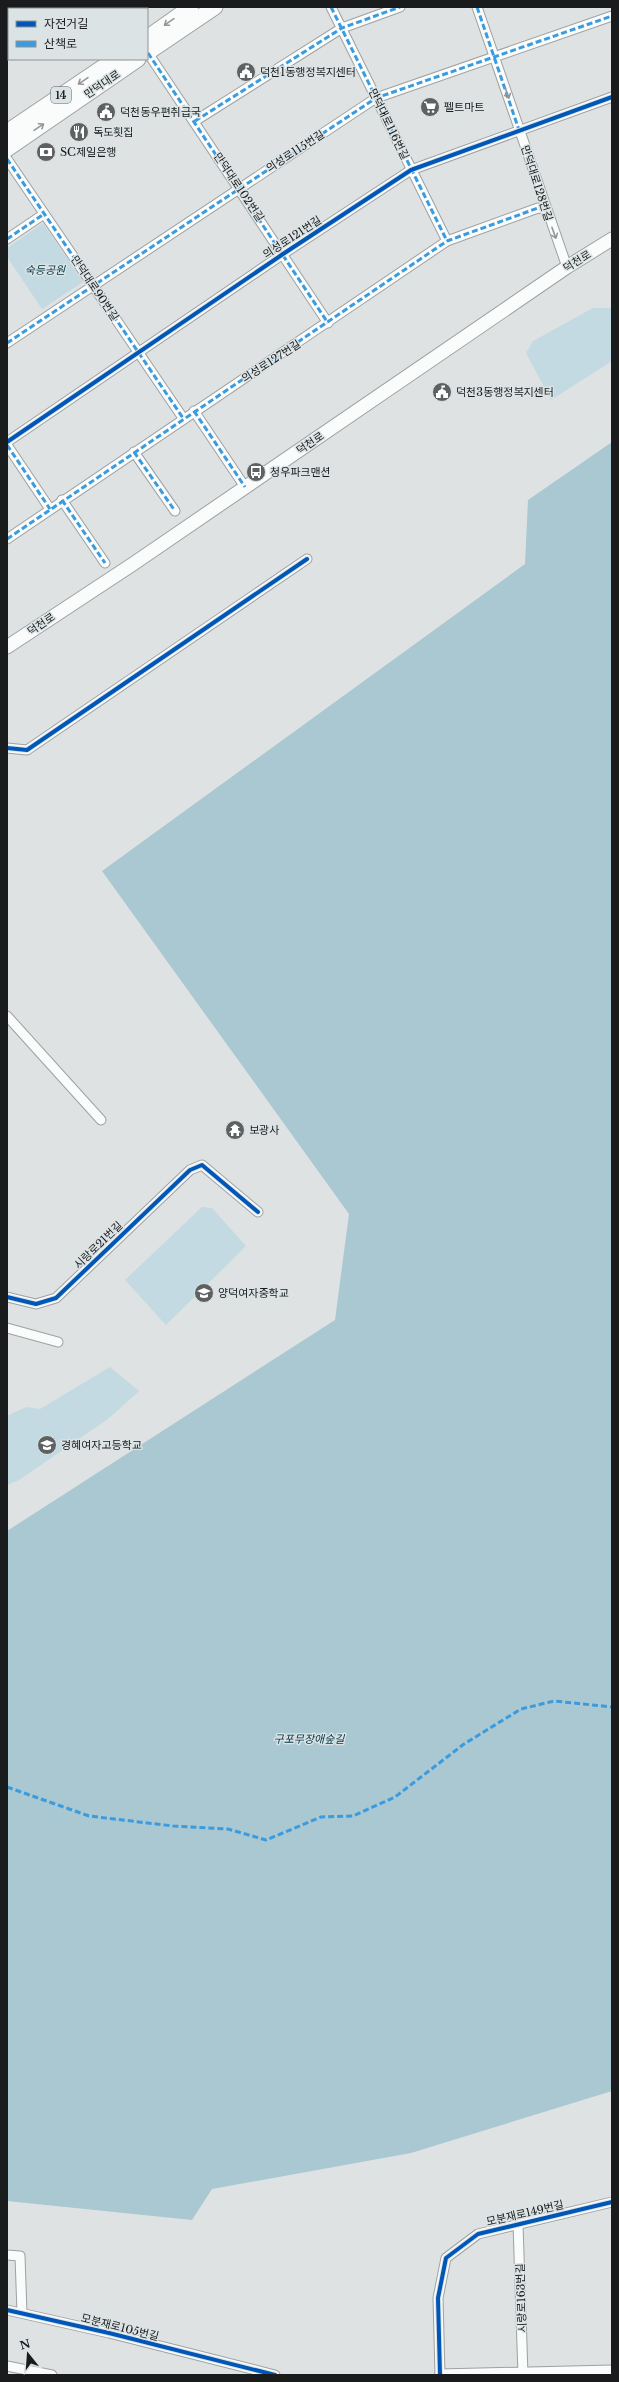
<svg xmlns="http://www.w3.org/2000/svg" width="619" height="2382" viewBox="0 0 619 2382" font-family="'Libre Baskerville','Noto Sans KR',serif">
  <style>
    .green { fill: #c3dae2 }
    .forest { fill: #a9c8d2 }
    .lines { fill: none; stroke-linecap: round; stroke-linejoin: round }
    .street-casing { stroke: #9ea1a1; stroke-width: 11 }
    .secondary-casing { stroke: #9ea1a1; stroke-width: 15 }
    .primary-casing { stroke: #9ea1a1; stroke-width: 17 }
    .street { stroke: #fafbfb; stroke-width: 9 }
    .secondary { stroke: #fafbfb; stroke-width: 13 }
    .primary { stroke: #fafbfb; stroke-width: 15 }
    .quiet { stroke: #3b9bdf; stroke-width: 3; stroke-dasharray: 6 3; stroke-linecap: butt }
    .cycleway-casing { stroke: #dce3e5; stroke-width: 6 }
    .cycleway { stroke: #0057b8; stroke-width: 4 }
    .oneway { stroke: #959697 }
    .labels { text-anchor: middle; stroke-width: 3; stroke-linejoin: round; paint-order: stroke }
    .shield { fill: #dce3e5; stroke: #545758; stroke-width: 1 }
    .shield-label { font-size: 10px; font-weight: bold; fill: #191b1c }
    .poi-label { font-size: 11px; fill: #191b1c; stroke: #dce3e5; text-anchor: start }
    .street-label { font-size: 11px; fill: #191b1c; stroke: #dce3e5 }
    .park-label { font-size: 11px; font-style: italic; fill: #013543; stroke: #dce3e5 }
  </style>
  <rect width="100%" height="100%" fill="#dee2e3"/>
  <g class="green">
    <path d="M43 223 83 282 42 309 7 257V248Z"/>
    <path d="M593 308H612V361L551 400 526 353 533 341Z"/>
    <path d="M202 1207 212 1208 246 1246 166 1325 125 1280Z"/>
    <path d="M110 1367 139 1391 108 1419 19 1480 7 1485V1416L26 1407 40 1409Z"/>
  </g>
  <path class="forest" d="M612 442V2091L411 2153 212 2189 192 2220 7 2201V1531L335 1320 349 1214 102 871 525 564 528 500Z"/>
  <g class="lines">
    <defs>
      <g id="street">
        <path d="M331 7 447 241"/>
        <path d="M477 7 567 267"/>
        <path d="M148 53 328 323"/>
        <path d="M195 121 342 28 400 7"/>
        <path d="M7 159 183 418"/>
        <path d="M7 239 44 214"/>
        <path d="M7 343 376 98 612 16"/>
        <path d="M194 411 245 487"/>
        <path d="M7 442 283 254 411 170 612 97"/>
        <path d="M7 445 50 509"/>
        <path d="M134 452 175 511"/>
        <path d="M62 500 105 563"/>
        <path d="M7 539 447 241 538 208 546 210"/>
        <path d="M7 748 27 750 307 559"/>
        <path d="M7 1016 101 1120"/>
        <path d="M7 1297 36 1304 56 1298 190 1170 202 1165 258 1212"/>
        <path d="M7 1328 58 1342"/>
        <path d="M518 2224 523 2375"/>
        <path d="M7 2255 20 2256 22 2313"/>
        <path d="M7 2310 109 2333 275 2375"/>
        <path d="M7 2366 52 2375"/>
        <path d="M440 2374 612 2370"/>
        <path d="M440 2375 438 2298 446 2258 478 2234 612 2202"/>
      </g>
      <path id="secondary" d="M7 647 133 564 567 267 612 239"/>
      <g id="primary">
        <path d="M147 38 191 7"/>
        <path d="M147 53 215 7"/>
        <path d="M7 132 115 59"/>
        <path d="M7 149 138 59"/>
      </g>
    </defs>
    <use href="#street" class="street-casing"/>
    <use href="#secondary" class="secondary-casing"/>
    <use href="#primary" class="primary-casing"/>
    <use href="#street" class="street"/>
    <use href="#secondary" class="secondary"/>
    <use href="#primary" class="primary"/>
    <g class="quiet">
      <path d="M331 7 447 241"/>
      <path d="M477 7 519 130"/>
      <path d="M148 53 328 323"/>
      <path d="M195 121 342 28 400 7"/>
      <path d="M7 159 183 418"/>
      <path d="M7 239 44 214"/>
      <path d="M7 343 376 98 612 16"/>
      <path d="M194 411 245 487"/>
      <path d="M7 445 50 509"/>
      <path d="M134 452 175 511"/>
      <path d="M62 500 105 563"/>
      <path d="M7 539 447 241 538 208 546 210"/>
      <path d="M7 1787 89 1816 173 1826 228 1829 266 1840 321 1817 353 1816 395 1797 464 1744 521 1709 554 1701 612 1707"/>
    </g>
    <defs>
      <g id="cycleway">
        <path d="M7 442 283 254 411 170 612 97"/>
        <path d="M7 748 27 750 307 559"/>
        <path d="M7 1297 36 1304 56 1298 190 1170 202 1165 258 1212"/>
        <path d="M7 2310 109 2333 275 2375"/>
        <path d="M440 2375 438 2298 446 2258 478 2234 612 2202"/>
      </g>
    </defs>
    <use href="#cycleway" class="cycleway-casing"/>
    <use href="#cycleway" class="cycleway"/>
  </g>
  <defs><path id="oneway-shaft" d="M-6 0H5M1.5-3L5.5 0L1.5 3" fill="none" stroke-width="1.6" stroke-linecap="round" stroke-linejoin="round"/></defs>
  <g class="oneway">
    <use href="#oneway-shaft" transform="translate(169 22) rotate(145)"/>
    <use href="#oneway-shaft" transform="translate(83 81) rotate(146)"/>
    <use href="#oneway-shaft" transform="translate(507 93) rotate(71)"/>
    <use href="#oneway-shaft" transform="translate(39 127) rotate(-34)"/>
    <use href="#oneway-shaft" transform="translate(554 233) rotate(70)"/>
  </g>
  <defs>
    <symbol id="civic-disc" viewBox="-11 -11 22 22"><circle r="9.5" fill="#5e6162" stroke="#dce3e5"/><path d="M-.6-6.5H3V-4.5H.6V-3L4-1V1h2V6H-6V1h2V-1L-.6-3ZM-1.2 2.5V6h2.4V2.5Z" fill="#fff"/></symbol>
    <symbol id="supermarket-disc" viewBox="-11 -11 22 22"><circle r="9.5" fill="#5e6162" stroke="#dce3e5"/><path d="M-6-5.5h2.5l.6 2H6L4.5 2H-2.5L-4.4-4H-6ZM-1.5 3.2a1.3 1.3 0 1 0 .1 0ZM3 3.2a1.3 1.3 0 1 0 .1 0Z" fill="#fff"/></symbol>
    <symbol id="restaurant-disc" viewBox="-11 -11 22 22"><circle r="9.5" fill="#5e6162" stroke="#dce3e5"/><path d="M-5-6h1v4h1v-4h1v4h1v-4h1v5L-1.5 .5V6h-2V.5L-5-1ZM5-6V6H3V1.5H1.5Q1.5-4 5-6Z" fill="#fff"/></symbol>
    <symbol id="bank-disc" viewBox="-11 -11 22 22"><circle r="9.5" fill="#5e6162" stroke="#dce3e5"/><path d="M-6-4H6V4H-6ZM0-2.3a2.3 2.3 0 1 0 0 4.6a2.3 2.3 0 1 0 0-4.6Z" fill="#fff"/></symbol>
    <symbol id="bus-disc" viewBox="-11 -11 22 22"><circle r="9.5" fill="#5e6162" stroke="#dce3e5"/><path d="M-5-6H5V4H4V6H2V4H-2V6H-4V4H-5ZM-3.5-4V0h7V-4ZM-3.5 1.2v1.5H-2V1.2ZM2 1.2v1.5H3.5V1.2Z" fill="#fff"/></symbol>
    <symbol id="temple-disc" viewBox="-11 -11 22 22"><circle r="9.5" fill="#5e6162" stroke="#dce3e5"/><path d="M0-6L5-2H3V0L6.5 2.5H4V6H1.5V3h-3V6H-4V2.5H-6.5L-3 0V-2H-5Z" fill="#fff"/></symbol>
    <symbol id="school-disc" viewBox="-11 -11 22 22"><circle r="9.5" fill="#5e6162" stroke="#dce3e5"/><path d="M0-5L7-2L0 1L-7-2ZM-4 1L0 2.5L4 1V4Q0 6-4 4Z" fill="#fff"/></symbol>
  </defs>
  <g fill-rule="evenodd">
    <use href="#civic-disc" x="235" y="61" width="22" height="22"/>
    <use href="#supermarket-disc" x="419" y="96" width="22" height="22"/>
    <use href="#civic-disc" x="95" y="101" width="22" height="22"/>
    <use href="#restaurant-disc" x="68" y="121" width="22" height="22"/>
    <use href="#bank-disc" x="35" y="141" width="22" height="22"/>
    <use href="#civic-disc" x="431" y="381" width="22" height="22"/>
    <use href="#bus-disc" x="245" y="461" width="22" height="22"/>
    <use href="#temple-disc" x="224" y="1119" width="22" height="22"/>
    <use href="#school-disc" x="193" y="1282" width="22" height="22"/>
    <use href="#school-disc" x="36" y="1434" width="22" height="22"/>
  </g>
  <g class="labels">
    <rect class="shield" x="51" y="87" width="20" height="16" rx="3"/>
    <g class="shield-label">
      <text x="61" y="99">14</text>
    </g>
    <g class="poi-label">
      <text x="260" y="76">덕천1동행정복지센터</text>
      <text x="444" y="111">펠트마트</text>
      <text x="120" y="116">덕천동우편취급국</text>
      <text x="93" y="136">독도횟집</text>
      <text x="60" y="156">SC제일은행</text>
      <text x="456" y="396">덕천3동행정복지센터</text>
      <text x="270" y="476">청우파크맨션</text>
      <text x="249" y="1134">보광사</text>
      <text x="218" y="1297">양덕여자중학교</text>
      <text x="61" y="1449">경혜여자고등학교</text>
    </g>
    <g class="street-label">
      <text transform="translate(102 84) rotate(-34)" y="4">만덕대로</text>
      <text transform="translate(389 124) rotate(64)" y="4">만덕대로116번길</text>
      <text transform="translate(295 151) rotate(-33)" y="4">의성로115번길</text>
      <text transform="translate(537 183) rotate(72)" y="4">만덕대로128번길</text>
      <text transform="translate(239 187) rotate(56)" y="4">만덕대로102번길</text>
      <text transform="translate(292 237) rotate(-33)" y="4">의성로121번길</text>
      <text transform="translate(577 261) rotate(-32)" y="4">덕천로</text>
      <text transform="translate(95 288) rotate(56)" y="4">만덕대로90번길</text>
      <text transform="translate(271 361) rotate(-33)" y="4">의성로127번길</text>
      <text transform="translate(310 443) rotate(-34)" y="4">덕천로</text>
      <text transform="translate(41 624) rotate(-34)" y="4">덕천로</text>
      <text transform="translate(98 1245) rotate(-44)" y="4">시랑로21번길</text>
      <text transform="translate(525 2213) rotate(-13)" y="4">모분재로149번길</text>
      <text transform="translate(521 2298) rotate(-92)" y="4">시랑로163번길</text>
      <text transform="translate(120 2327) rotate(14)" y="4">모분재로105번길</text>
    </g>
    <g class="park-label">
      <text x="45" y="274">숙등공원</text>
      <text x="309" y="1743">구포무장애숲길</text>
    </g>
  </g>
  <rect width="619" height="2382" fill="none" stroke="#191b1c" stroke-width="16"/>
  <rect x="8" y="8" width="140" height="52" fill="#dce3e5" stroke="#8e9395"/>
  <rect x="16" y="21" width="20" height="6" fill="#0057b8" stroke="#8e9395"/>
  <text x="44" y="28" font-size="12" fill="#191b1c">자전거길</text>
  <rect x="16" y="41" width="20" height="6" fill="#3b9bdf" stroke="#8e9395"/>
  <text x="44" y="48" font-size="12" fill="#191b1c">산책로</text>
  <g transform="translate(28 2354) rotate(343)" stroke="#dce3e5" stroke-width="3" paint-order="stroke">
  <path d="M0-3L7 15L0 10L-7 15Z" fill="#191b1c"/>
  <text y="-6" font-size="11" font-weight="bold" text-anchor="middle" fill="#191b1c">N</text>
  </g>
</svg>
